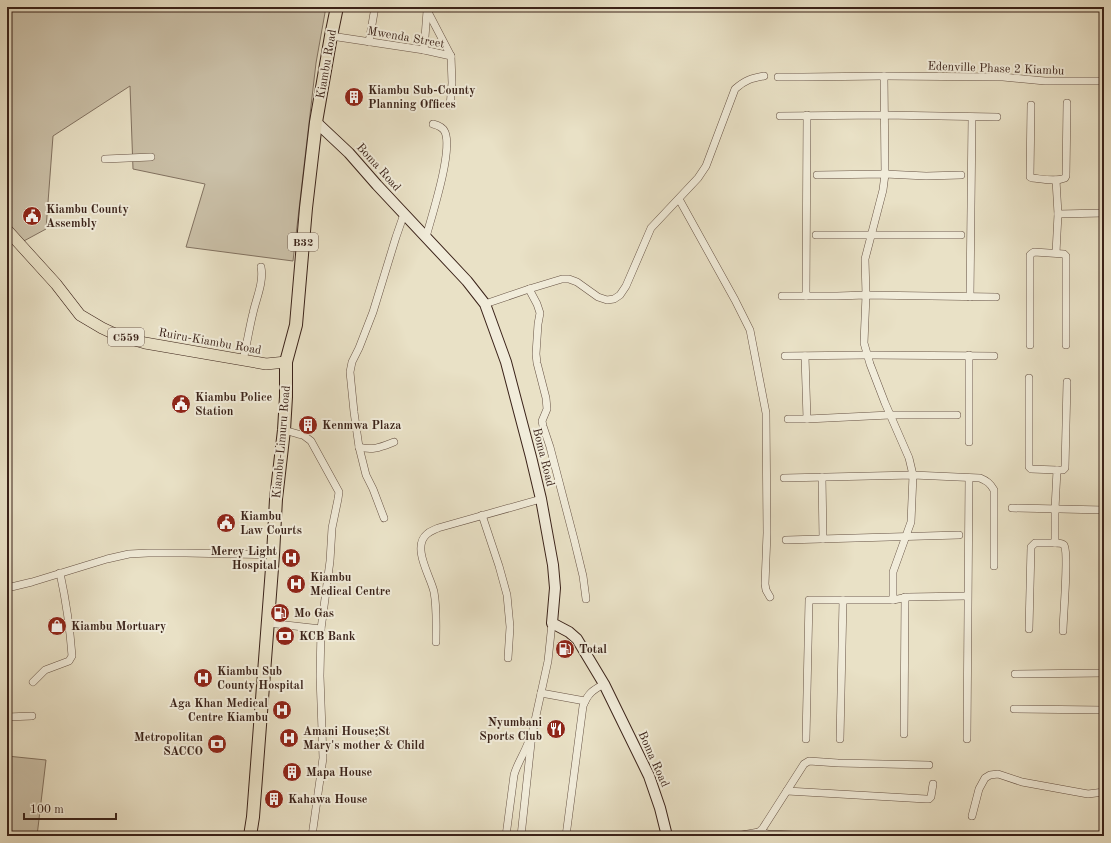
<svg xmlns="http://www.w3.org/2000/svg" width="1111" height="843" viewBox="0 0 1111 843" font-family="'Old Standard TT',serif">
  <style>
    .green { fill: #cbc1a9; stroke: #827261 }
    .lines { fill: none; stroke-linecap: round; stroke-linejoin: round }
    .minor-casing { stroke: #665244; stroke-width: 8 }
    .secondary-casing { stroke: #3a2219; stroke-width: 12 }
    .primary-casing { stroke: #3a2219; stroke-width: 12 }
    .trunk-casing { stroke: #3a2219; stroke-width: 14 }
    .minor { stroke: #f1ecda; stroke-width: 7 }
    .secondary { stroke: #f1ecda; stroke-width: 10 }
    .primary { stroke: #e9e1c6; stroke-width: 11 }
    .trunk { stroke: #e9e1c6; stroke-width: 12 }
    .labels { text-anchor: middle; stroke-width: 4; stroke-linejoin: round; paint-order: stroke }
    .shield { fill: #f1ecda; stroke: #715f53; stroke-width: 1 }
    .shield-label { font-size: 11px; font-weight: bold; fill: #3a2219 }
    .street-label { font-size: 12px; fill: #3a2219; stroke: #f1ecda }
    .poi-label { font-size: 12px; font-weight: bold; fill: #3a2219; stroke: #f1ecda; text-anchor: start }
  </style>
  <rect width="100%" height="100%" fill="#e9e1c6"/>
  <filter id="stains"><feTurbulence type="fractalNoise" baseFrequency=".005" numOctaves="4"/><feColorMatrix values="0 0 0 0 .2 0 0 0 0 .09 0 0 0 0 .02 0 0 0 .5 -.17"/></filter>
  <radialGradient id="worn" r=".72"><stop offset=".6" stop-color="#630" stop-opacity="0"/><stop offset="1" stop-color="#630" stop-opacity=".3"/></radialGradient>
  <g class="green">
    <path d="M7 7H326L316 63 293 261 186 247 205 184 133 169 130 86 53 136 46 229 22 242 7 224Z"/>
    <path d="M7 756 46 760 37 836H7Z"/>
  </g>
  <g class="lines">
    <defs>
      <g id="minor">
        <path d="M427 10 451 56"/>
        <path d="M331 36 424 50 451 56 452 83 450 106"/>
        <path d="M369 42 375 7"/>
        <path d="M424 50 427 11"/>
        <path d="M884 76 885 174 883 190 865 259 866 295 864 343 870 364 885 403 909 458 913 475 911 522 893 572V600"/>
        <path d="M778 77H803L884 76 1003 77 1045 81H1104"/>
        <path d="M1031 105 1030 177 1032 178C1043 179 1055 182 1065 178L1066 176 1067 103"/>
        <path d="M780 116 884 115 997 117"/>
        <path d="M105 159 151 157"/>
        <path d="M817 175 885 174 926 176 961 175"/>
        <path d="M679 199 735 300 750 330 766 413 767 533 765 584 766 590 770 597"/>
        <path d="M1058 214 1104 213"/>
        <path d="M816 235H961"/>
        <path d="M426 237C432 215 453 151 445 132 443 127 437 125 433 124"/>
        <path d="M1056 253 1058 214 1056 180"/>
        <path d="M529 289 537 304 540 313 538 324 536 354 537 363 546 398 547 409 542 421 543 426 550 447 574 539 583 576 586 599"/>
        <path d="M782 296H837L866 295 996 297"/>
        <path d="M806 296 807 115"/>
        <path d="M970 297 972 117"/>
        <path d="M485 304 529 289 562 279H569L577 282 598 297 607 300 614 299 620 295 626 286 651 228 698 178 706 166 735 89C745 80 752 78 764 76"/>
        <path d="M1030 345V255L1031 254 1034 252 1064 254 1066 256V345"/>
        <path d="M785 356 868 355 994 356"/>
        <path d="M805 356 807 419"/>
        <path d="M243 360C247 344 249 329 253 313 256 299 264 282 261 267"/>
        <path d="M788 419H807L890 415H957"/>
        <path d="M284 430 298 434 303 435 311 441 339 492 338 499 332 528 330 561 321 629 320 676 323 758 312 836"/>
        <path d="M969 442V355"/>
        <path d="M359 447C373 451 381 447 394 442"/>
        <path d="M1057 470H1063L1065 468 1067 382"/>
        <path d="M822 477 823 539"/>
        <path d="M784 478 913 475 980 478C987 481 990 483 994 490V566"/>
        <path d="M1012 508 1104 510"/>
        <path d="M482 515 499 566 507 595 510 627 508 658"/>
        <path d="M384 518 373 489 366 475 359 447 354 412 350 372 352 362 359 348 373 312 396 237 404 214"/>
        <path d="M786 540 959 535"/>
        <path d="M1055 543C1058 543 1062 543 1064 545 1069 552 1063 619 1063 631"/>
        <path d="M7 588 32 582 107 559 129 554 148 553H186L273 555"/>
        <path d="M268 623 321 629"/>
        <path d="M1029 629 1031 547 1035 543H1055V509L1057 470 1031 469 1029 467V378"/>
        <path d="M436 642C436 625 437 608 434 592 431 577 411 547 427 534 430 531 434 530 438 528L541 499"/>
        <path d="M1015 674 1104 673"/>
        <path d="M33 682 45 670 69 661 72 656C70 628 66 601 60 573"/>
        <path d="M541 693 585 701"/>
        <path d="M1014 709 1104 710"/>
        <path d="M7 717 32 716"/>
        <path d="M904 734 905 597"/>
        <path d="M806 739 809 600H893L908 597 967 596"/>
        <path d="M840 739 843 600"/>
        <path d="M967 739 969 478"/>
        <path d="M787 791 926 799H929L931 797 933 784"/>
        <path d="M972 816 979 789 985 778 990 775 998 774 1022 782 1088 794 1104 792"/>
        <path d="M759 832 768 834 819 836"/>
        <path d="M506 836 514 775C517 764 524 754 528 743"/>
        <path d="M521 836 532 734 548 661 552 623"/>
        <path d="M566 836 583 706C588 693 593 690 604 684"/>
        <path d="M736 836 759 832 763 828 804 764 809 761 838 763 929 765"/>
        <path d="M854 836H855"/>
      </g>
      <path id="secondary" d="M316 122 349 153 377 185 467 281 485 304 506 362 531 457 541 499 553 565 555 588 552 623 569 632 577 639 604 684 649 776 660 808 667 836"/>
      <path id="primary" d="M7 230 56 284 80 315 102 328 117 335 145 343 266 364 286 362"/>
      <path id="trunk" d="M250 836 253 817 273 555 276 499 284 430 286 397V362L296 325 306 208 316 122 331 36 337 7"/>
    </defs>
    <use href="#minor" class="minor-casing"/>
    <use href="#secondary" class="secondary-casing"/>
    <use href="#primary" class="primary-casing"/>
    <use href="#trunk" class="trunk-casing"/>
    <use href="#minor" class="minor"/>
    <use href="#secondary" class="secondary"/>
    <use href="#primary" class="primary"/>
    <use href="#trunk" class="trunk"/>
  </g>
  <defs>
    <symbol id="building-disc" viewBox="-11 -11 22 22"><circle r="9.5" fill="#8f2418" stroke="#f1ecda"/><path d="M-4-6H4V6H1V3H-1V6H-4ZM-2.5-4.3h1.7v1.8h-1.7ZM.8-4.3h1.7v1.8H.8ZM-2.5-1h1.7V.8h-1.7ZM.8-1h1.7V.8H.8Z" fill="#fff"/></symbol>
    <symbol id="civic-disc" viewBox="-11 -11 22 22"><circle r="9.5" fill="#8f2418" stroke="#f1ecda"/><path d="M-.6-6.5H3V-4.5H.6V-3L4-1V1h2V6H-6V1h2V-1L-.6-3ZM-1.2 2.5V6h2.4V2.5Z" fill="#fff"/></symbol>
    <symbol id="hospital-disc" viewBox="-11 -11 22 22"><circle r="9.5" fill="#8f2418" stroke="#f1ecda"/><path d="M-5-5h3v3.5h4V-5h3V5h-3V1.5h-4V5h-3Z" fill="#fff"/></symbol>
    <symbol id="fuel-disc" viewBox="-11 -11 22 22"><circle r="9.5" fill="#8f2418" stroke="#f1ecda"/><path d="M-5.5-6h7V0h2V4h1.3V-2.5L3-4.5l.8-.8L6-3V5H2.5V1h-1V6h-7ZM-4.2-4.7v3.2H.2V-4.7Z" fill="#fff"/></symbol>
    <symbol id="shop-disc" viewBox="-11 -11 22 22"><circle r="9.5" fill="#8f2418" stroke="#f1ecda"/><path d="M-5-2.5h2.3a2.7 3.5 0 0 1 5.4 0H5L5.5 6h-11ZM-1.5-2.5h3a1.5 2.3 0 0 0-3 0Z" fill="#fff"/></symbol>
    <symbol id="bank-disc" viewBox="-11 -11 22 22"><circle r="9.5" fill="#8f2418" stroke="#f1ecda"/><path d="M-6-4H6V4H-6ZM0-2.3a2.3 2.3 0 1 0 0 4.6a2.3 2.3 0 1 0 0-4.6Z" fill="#fff"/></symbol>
    <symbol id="restaurant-disc" viewBox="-11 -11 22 22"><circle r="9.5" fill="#8f2418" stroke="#f1ecda"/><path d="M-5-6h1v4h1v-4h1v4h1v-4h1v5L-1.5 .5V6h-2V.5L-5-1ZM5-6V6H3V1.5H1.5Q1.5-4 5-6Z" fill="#fff"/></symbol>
  </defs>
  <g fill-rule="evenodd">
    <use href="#building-disc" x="343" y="86" width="22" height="22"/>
    <use href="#civic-disc" x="21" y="205" width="22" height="22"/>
    <use href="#civic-disc" x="170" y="393" width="22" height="22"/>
    <use href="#building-disc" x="297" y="414" width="22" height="22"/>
    <use href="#civic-disc" x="215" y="512" width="22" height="22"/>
    <use href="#hospital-disc" x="280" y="547" width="22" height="22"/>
    <use href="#hospital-disc" x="285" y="573" width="22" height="22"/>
    <use href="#fuel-disc" x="269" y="602" width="22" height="22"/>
    <use href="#shop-disc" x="46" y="615" width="22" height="22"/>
    <use href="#bank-disc" x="274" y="625" width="22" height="22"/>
    <use href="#fuel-disc" x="554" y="638" width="22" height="22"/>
    <use href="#hospital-disc" x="192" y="667" width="22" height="22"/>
    <use href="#hospital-disc" x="271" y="699" width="22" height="22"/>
    <use href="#restaurant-disc" x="545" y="718" width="22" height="22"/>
    <use href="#hospital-disc" x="278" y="727" width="22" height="22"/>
    <use href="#bank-disc" x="206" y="733" width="22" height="22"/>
    <use href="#building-disc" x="281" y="761" width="22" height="22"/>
    <use href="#building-disc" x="263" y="788" width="22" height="22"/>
  </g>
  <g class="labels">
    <g class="shield">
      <rect x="288" y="233" width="30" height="18" rx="3"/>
      <rect x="108" y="328" width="36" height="18" rx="3"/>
    </g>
    <g class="shield-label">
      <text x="303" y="246">B32</text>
      <text x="126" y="341">C559</text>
    </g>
    <g class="street-label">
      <text transform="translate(406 37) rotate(10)" y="4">Mwenda Street</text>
      <text transform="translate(326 64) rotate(-80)" y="4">Kiambu Road</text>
      <text transform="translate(996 68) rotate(2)" y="4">Edenville Phase 2 Kiambu</text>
      <text transform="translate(379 167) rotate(48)" y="4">Boma Road</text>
      <text transform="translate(210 341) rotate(10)" y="4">Ruiru-Kiambu Road</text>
      <text transform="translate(281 442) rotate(-85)" y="4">Kiambu-Limuru Road</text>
      <text transform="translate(544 457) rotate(76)" y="4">Boma Road</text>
      <text transform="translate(654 759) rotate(66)" y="4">Boma Road</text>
    </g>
    <g class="poi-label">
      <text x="368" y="94">Kiambu Sub-County<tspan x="368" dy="14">Planning Offices</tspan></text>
      <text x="46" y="213">Kiambu County<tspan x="46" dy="14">Assembly</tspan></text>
      <text x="195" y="401">Kiambu Police<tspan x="195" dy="14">Station</tspan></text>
      <text x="322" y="429">Kenmwa Plaza</text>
      <text x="240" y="520">Kiambu<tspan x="240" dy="14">Law Courts</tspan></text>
      <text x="277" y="555" text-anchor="end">Mercy Light<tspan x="277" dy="14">Hospital</tspan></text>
      <text x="310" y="581">Kiambu<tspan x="310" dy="14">Medical Centre</tspan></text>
      <text x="294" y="617">Mo Gas</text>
      <text x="71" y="630">Kiambu Mortuary</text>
      <text x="299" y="640">KCB Bank</text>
      <text x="579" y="653">Total</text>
      <text x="217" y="675">Kiambu Sub<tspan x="217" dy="14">County Hospital</tspan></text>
      <text x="268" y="707" text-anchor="end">Aga Khan Medical<tspan x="268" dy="14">Centre Kiambu</tspan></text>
      <text x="542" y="726" text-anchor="end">Nyumbani<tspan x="542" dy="14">Sports Club</tspan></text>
      <text x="303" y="735">Amani House;St<tspan x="303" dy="14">Mary's mother &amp; Child</tspan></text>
      <text x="203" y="741" text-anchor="end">Metropolitan<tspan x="203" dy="14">SACCO</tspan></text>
      <text x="306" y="776">Mapa House</text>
      <text x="288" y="803">Kahawa House</text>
    </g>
  </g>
  <rect width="1111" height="843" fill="none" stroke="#e9e1c6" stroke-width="24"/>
  <rect x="8" y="8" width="1095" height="827" fill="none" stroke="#3a2219" stroke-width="2"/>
  <rect x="12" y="12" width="1087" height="819" fill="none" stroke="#3a2219"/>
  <path d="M24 813v6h92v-6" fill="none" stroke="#3a2219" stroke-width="2"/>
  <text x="30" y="813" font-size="12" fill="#3a2219" stroke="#f1ecda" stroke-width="3" paint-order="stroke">100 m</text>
  <rect width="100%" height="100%" filter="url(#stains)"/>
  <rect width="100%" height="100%" fill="url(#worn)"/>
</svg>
